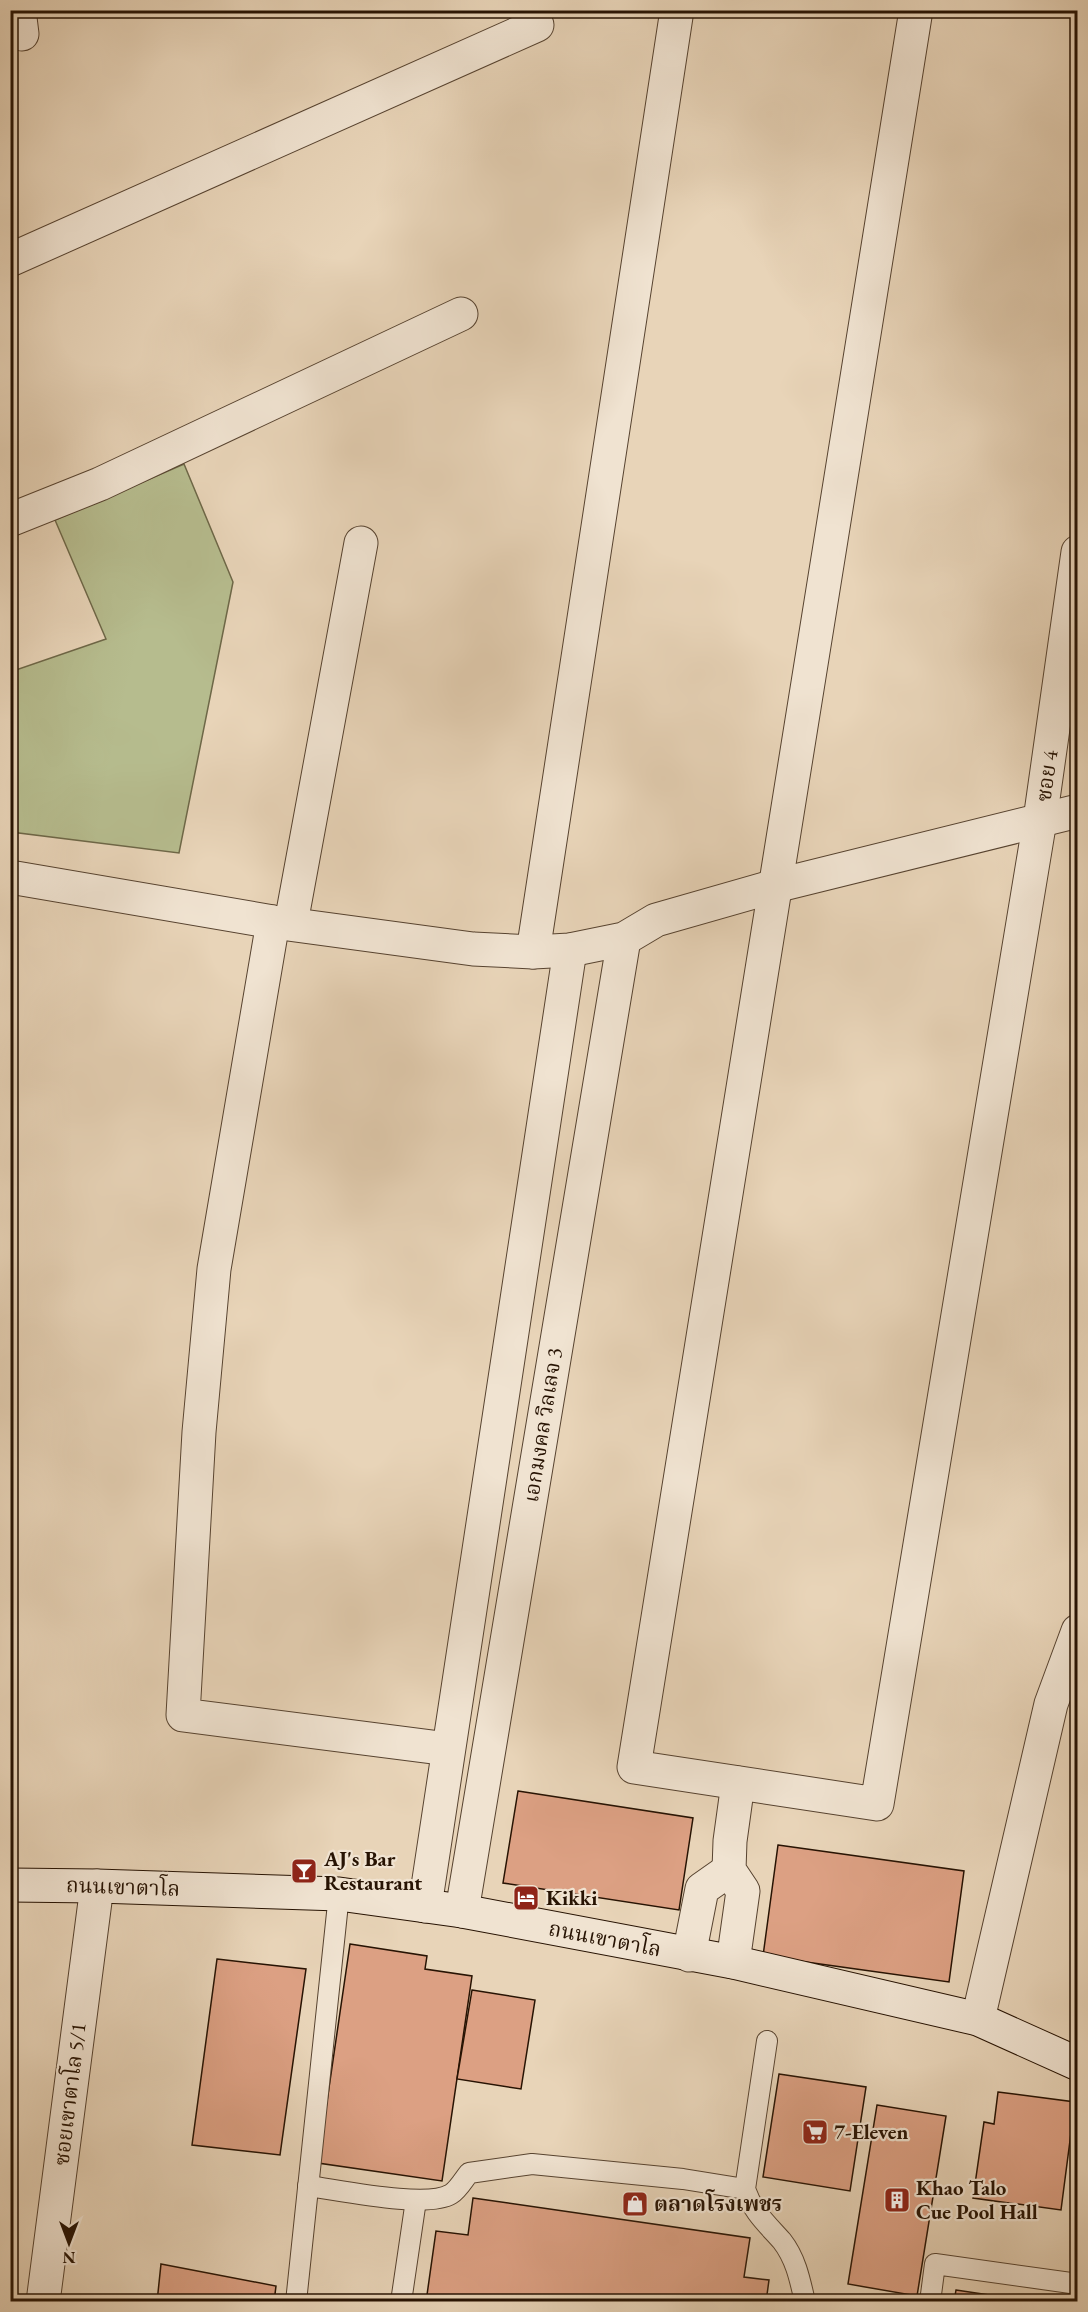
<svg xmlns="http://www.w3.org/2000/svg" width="1088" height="2312" viewBox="0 0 1088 2312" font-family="'EB Garamond','Noto Serif Thai',serif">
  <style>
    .green { fill: #b6bc8e; stroke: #6e6848; stroke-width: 1.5 }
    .building { fill: #dca083; stroke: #271303; stroke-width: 1.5 }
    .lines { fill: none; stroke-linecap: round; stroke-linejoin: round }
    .lane-casing { stroke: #574330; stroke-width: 22 }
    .street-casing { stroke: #574330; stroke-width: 35 }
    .secondary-casing { stroke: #271303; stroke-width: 35 }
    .lane { stroke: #f0e3d1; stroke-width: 20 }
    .street { stroke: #f0e3d1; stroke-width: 33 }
    .secondary { stroke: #f0e3d1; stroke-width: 33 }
    .labels { text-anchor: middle; stroke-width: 4.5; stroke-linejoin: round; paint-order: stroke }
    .street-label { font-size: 21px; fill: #271303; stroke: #f0e3d1 }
    .poi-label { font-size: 21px; font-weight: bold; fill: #271303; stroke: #f0e3d1; text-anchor: start }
  </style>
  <rect width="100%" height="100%" fill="#e8d4b8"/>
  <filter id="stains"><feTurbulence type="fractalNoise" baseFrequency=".00333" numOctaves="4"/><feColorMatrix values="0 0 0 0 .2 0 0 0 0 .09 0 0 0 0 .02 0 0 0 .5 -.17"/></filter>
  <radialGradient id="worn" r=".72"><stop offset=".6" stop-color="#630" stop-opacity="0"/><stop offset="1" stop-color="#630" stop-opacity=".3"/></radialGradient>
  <path class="green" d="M184 464 233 582 179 853 11 832 10 672 106 639 55 520Z"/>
  <g class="building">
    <path d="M518 1791 693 1818 679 1910 503 1883Z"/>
    <path d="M778 1845 964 1871 949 1982 763 1956Z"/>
    <path d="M350 1944 427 1956 425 1969 472 1976 442 2181 318 2163Z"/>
    <path d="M217 1959 306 1969 280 2155 192 2145Z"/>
    <path d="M472 1990 535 2000 521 2089 457 2079Z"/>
    <path d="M779 2074 866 2087 850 2191 763 2177Z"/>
    <path d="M998 2092 1075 2102 1061 2210 973 2198 984 2122 994 2124Z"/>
    <path d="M877 2105 946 2116 917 2296 848 2284Z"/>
    <path d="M473 2198 750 2238 744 2277 769 2280 766 2302H426L436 2231 468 2235Z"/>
    <path d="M161 2264 276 2286 274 2302H157Z"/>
    <path d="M956 2290 1036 2302H954Z"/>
  </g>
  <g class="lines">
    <defs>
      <g id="lane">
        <path d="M767 2041 745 2189C753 2212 766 2223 782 2241 796 2259 800 2280 805 2302"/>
        <path d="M308 2186C339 2190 427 2209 451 2194 458 2190 464 2179 469 2173L532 2164 683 2179 745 2189"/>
        <path d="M296 2302 339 1894"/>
        <path d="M401 2302 416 2200"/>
        <path d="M930 2302 935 2264 1078 2284"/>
      </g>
      <g id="street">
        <path d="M19 10 22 34"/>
        <path d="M916 10 634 1767 877 1804 1040 820 1078 552"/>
        <path d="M10 260 537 25"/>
        <path d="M10 520 100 484 461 314"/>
        <path d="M10 877 273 922 473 949 533 952 570 950 624 939 656 920 775 886 1078 811"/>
        <path d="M273 922 214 1269 199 1432 183 1715 448 1749"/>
        <path d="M291 923 361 543"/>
        <path d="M533 952 677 10"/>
        <path d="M425 1906 570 950"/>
        <path d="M462 1911 624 939"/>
        <path d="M689 1955 702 1889 729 1870"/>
        <path d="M733 1962 743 1891 729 1870 730 1841 738 1783"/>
        <path d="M978 2019 1051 1704 1078 1631"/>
        <path d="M43 2302 97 1886"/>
      </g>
      <path id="secondary" d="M10 1885 97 1886 339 1894 462 1911 733 1962 978 2019 1078 2064"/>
    </defs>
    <use href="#lane" class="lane-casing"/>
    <use href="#street" class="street-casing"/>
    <use href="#secondary" class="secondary-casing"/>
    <use href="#lane" class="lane"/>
    <use href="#street" class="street"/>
    <use href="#secondary" class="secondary"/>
  </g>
  <defs>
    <symbol id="bar-square" viewBox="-11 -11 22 22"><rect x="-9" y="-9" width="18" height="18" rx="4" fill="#8f2418" stroke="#f0e3d1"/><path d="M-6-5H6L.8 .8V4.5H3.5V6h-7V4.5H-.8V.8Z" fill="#fff"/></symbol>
    <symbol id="hotel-square" viewBox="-11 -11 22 22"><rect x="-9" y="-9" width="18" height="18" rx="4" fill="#8f2418" stroke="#f0e3d1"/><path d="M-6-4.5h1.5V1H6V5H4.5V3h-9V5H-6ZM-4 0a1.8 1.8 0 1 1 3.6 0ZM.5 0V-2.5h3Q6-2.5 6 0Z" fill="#fff"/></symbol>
    <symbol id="supermarket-square" viewBox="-11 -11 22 22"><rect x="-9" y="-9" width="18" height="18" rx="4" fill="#8f2418" stroke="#f0e3d1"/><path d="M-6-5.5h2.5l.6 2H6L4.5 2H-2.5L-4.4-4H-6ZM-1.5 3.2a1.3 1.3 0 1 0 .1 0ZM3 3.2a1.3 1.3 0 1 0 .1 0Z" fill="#fff"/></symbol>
    <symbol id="building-square" viewBox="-11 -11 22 22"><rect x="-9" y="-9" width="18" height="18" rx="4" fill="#8f2418" stroke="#f0e3d1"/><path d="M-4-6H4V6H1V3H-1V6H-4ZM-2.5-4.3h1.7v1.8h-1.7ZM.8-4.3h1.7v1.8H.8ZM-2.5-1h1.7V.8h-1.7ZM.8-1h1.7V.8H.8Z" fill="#fff"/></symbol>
    <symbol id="shop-square" viewBox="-11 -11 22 22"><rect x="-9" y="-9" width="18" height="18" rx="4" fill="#8f2418" stroke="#f0e3d1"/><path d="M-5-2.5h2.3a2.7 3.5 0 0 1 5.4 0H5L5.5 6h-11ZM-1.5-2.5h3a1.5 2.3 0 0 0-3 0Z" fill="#fff"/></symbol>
  </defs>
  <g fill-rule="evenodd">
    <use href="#bar-square" x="289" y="1856" width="30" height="30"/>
    <use href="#hotel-square" x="511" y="1883" width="30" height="30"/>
    <use href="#supermarket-square" x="800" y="2117" width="30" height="30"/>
    <use href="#building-square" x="882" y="2185" width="30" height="30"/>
    <use href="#shop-square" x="620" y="2189" width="30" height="30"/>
  </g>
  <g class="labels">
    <g class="street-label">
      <text transform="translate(1047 776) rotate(-82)" y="7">ซอย 4</text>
      <text transform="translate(543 1425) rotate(-81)" y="7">เอกมงคล วิลเลจ 3</text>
      <text transform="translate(123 1887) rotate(2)" y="7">ถนนเขาตาโล</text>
      <text transform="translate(605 1939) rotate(11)" y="7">ถนนเขาตาโล</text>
      <text transform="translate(70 2094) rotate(-83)" y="7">ซอยเขาตาโล 5/1</text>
    </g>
    <g class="poi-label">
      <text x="324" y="1866">AJ's Bar<tspan x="324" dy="24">Restaurant</tspan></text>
      <text x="546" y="1905">Kikki</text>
      <text x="834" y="2139">7-Eleven</text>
      <text x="916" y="2195">Khao Talo<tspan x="916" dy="24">Cue Pool Hall</tspan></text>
      <text x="654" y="2211">ตลาดโรงเพชร</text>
    </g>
  </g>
  <rect width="1088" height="2312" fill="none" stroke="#e8d4b8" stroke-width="36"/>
  <rect x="12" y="12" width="1064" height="2288" fill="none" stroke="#271303" stroke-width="3"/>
  <rect x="18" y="18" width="1052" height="2276" fill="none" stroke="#271303" stroke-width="1.5"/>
  <g transform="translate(69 2243) rotate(180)" stroke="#f0e3d1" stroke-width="4.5" paint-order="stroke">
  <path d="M0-4.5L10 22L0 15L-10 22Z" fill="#271303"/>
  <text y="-9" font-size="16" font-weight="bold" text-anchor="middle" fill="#271303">N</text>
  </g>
  <rect width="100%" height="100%" filter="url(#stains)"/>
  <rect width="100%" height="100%" fill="url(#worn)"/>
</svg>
